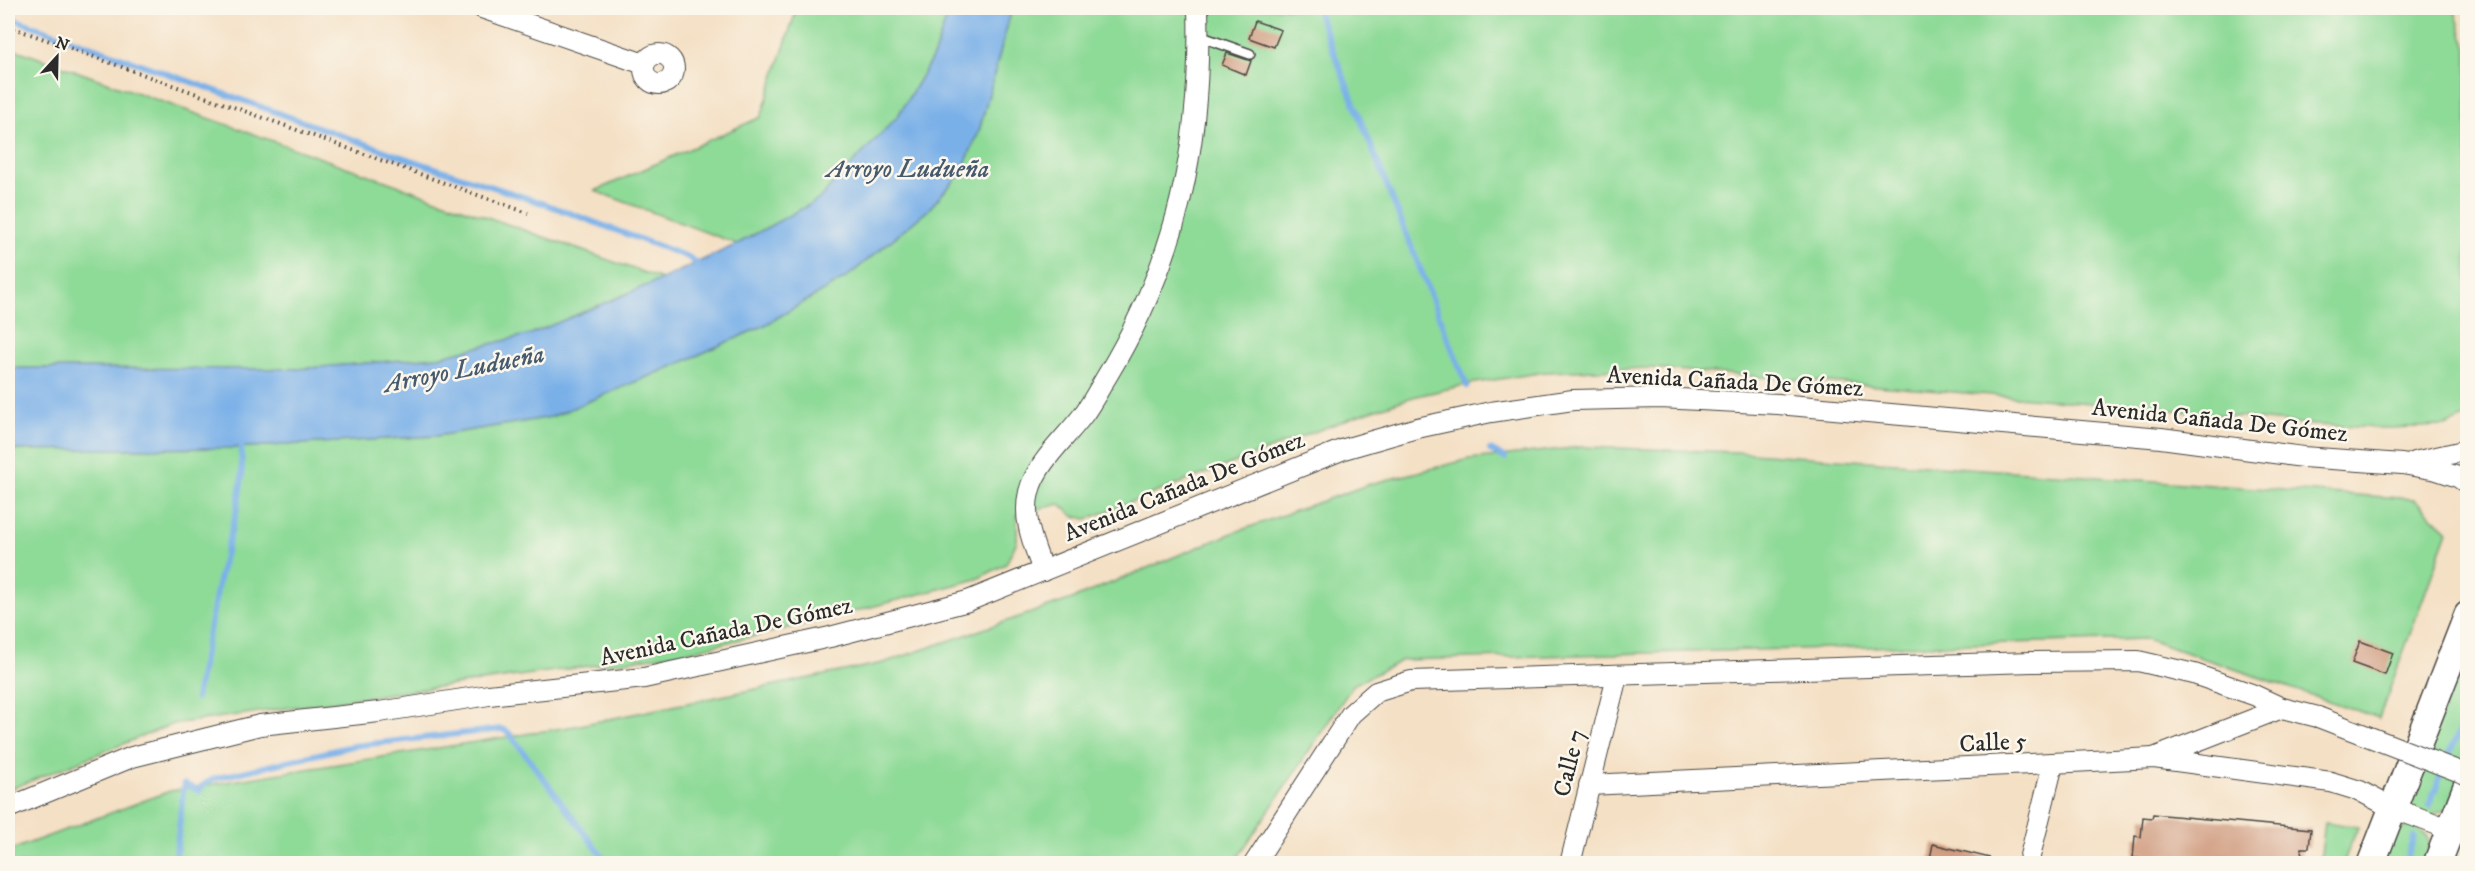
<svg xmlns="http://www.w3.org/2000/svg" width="2475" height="871" viewBox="0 0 2475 871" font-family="'IM FELL DW Pica',serif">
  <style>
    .green { fill: #8eda97; stroke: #5c8261; stroke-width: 1.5 }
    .water { fill: #7ab0e8; stroke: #526e8a; stroke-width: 1.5 }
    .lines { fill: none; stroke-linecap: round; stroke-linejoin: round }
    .stream { stroke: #7ab0e8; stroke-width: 6 }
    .building { fill: #ce977a }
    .service-casing { stroke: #494642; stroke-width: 12 }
    .minor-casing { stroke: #494642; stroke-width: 22 }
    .secondary-casing { stroke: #494642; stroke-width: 30 }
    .path { stroke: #494642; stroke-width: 4; stroke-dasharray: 1.5 4.5; stroke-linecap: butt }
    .service { stroke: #fff; stroke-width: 9 }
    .minor { stroke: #fff; stroke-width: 20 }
    .secondary { stroke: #fff; stroke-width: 27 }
    .minor-bridge-casing { stroke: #494642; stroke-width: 22; stroke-linecap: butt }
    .minor-bridge { stroke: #fff; stroke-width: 20 }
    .labels { text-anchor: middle; stroke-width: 5; stroke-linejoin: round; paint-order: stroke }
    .street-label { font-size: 24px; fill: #2b2b2b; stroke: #fbf7ec }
    .water-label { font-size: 26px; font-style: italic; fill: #475a6d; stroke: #fbf7ec }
  </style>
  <rect width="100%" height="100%" fill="#fbf7ec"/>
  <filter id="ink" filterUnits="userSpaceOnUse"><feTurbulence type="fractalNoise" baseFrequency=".0167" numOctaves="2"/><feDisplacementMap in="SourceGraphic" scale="12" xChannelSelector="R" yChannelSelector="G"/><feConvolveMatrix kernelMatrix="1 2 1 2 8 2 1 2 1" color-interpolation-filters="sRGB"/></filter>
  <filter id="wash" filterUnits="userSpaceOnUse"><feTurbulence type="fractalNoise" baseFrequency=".008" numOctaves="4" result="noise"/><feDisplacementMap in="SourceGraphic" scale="24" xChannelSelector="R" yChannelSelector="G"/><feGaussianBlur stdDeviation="1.35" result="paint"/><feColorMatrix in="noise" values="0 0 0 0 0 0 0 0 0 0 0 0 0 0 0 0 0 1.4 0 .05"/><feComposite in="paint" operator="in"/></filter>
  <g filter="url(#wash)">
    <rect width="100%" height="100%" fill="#f4e0c5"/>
    <g class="green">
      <path d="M797 8H950L934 55 898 116 818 200 737 244 595 191 761 117Z"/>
      <path d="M1012 8H2454L2467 49V417L2445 426 2385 428 2313 425 2154 408 1650 368 1545 372 1469 384 1413 397 1356 416 1087 519 1073 516 1060 504 1017 514V541L1006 564 977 579 826 619 682 653 173 724 8 790V450L232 448 436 436 551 417 676 365 765 325 847 277 927 211 961 173 979 131Z"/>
      <path d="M8 47 662 279 531 334 438 357 298 369 8 368Z"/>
      <path d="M1582 447 1737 452 2414 499 2448 531 2379 718 2146 639 1403 660 1353 685 1234 863 8 864V851L170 791 575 726 883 663 1072 599 1230 534 1370 484 1470 459Z"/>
      <path d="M2467 659V758L2447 809 2430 816 2415 812 2409 803 2459 665Z"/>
      <path d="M2325 822 2358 827 2343 863H2320Z"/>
      <path d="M2410 826C2431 834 2433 843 2425 863L2380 864 2398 829Z"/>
    </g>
    <path class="water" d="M950 8H1012L979 131 961 173 927 211 847 277 765 325 676 365 551 417 436 436 232 448 8 450V368L298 369 438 357 531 334 662 279 737 244 818 200 898 116 934 55Z"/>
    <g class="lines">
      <g class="stream">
        <path d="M1316 8 1467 386"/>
        <path d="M8 17 405 158 545 204 688 257 701 266"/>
        <path d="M1490 450 1505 458"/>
        <path d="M196 698 220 575 237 509 242 476 241 439"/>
        <path d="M2429 805 2468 708"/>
        <path d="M175 864 184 784 200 791 202 786 213 779 352 746 502 729 509 733 608 864"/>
        <path d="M2405 864 2414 837"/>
      </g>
    </g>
    <g id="blocks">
      <g class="building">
        <path d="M1255 21 1281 30 1274 47 1249 38Z"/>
        <path d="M1227 53 1251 61 1246 75 1222 65Z"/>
        <path d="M2360 641 2393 653 2385 675 2352 663Z"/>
        <path d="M2153 814 2311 829 2309 848H2302L2301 864H2196L2133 858 2135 836 2141 837 2143 817 2152 818Z"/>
        <path d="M1933 844 1990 858 1989 864H1929Z"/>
      </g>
    </g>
  </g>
  <g filter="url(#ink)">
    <use href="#blocks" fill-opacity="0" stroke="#494642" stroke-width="1.5"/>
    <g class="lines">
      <defs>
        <path id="service" d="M1199 36 1250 54"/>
        <g id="minor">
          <path d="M482 8 644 64"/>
          <circle cx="659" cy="69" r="15"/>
          <path d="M2414 462 2468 450"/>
          <path d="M1043 571C1034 545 1022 520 1029 492 1036 463 1066 438 1083 415 1092 403 1099 389 1107 376 1178 258 1202 144 1198 8"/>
          <path d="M2156 757 2282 708 2318 717"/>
          <path d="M1589 785 2154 758 2331 782 2360 791 2392 808 2468 836"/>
          <path d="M8 808 132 757 260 725 379 712 489 695 644 678 830 637 968 601 1344 449 1417 428 1491 412 1573 400 1660 398 1778 404 2161 438 2303 457 2402 464 2437 470 2458 477 2468 484"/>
          <path d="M1254 864 1351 714 1376 692 1411 681 2032 662 2138 661 2194 674 2254 695 2282 708"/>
          <path d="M1570 864 1617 676"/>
          <path d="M2028 864 2053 764"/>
        </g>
        <g id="secondary">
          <path d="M2371 864 2468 615"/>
          <path d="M2437 864 2468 784"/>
        </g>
      </defs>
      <use href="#service" class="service-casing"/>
      <use href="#minor" class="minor-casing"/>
      <use href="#secondary" class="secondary-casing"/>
      <path class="path" d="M8 26 528 213"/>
      <use href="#service" class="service"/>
      <use href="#minor" class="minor"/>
      <use href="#secondary" class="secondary"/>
      <defs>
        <path id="minor-bridge" d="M2318 717 2468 775"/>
      </defs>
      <use href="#minor-bridge" class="minor-bridge-casing"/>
      <use href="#minor-bridge" class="minor-bridge"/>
    </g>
  </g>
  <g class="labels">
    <g class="street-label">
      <text transform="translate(1735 381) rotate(3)" y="8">Avenida Cañada De Gómez</text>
      <text transform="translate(2220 420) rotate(6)" y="8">Avenida Cañada De Gómez</text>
      <text transform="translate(1184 486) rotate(-22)" y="8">Avenida Cañada De Gómez</text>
      <text transform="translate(726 631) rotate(-12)" y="8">Avenida Cañada De Gómez</text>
      <text transform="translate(1993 742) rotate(-3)" y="8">Calle 5</text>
      <text transform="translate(1569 763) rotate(-76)" y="8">Calle 7</text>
    </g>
    <g class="water-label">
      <text x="908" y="177">Arroyo Ludueña</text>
      <text transform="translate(464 368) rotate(-11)" y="9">Arroyo Ludueña</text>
    </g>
  </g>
  <rect width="2475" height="871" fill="none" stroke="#fbf7ec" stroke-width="30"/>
  <g transform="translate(57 57) rotate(22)" stroke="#fbf7ec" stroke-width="4.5" paint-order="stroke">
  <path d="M0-4.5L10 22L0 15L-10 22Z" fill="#2b2b2b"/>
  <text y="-9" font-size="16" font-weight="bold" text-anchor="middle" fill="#2b2b2b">N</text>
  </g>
</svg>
